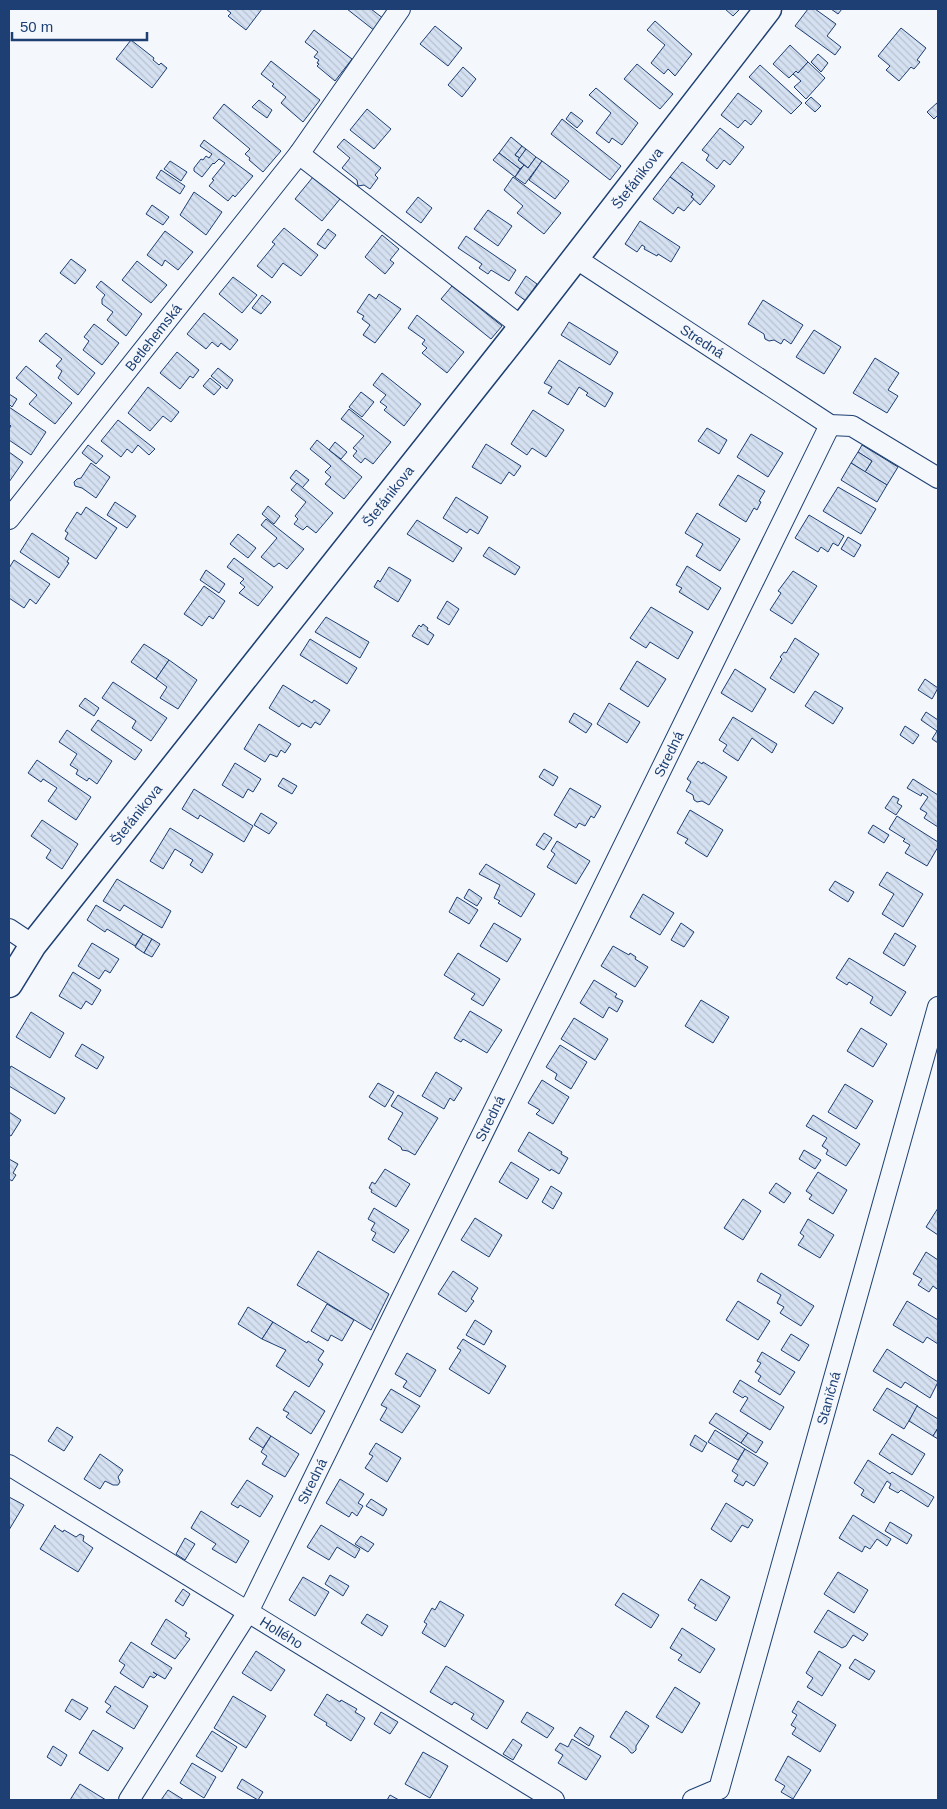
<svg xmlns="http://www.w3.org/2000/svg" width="947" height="1809" viewBox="0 0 947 1809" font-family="Helvetica,sans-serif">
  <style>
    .building { fill: url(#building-back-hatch); stroke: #1d3f73 }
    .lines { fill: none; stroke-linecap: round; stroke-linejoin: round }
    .minor-casing { stroke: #1d3f73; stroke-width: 22 }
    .major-casing { stroke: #1d3f73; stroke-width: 29 }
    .minor { stroke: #f4f7fb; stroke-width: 20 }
    .major { stroke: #f4f7fb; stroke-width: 26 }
    .labels { text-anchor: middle; stroke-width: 4; stroke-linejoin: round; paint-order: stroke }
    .street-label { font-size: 14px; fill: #1d3f73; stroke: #f4f7fb }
  </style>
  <defs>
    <pattern id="building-back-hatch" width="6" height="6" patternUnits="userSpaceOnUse" patternTransform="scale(1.25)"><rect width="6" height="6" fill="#d5e0f0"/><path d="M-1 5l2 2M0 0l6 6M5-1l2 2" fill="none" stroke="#b6c1d1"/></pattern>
  </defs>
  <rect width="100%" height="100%" fill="#f4f7fb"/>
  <g class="building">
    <path d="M226 9H262L246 30 228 16 231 13Z"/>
    <path d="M347 9H371L384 19 375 31Z"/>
    <path d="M725 9H740L733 16Z"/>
    <path d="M808 9H815L836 24 827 36 841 47 835 55 795 26Z"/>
    <path d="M831 9H842L838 14Z"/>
    <path d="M655 21 692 54 675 76 668 69 664 74 651 63 665 45 647 30Z"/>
    <path d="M435 26 462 48 448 66 420 44Z"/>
    <path d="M901 28 926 48 917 60 920 62 914 69 911 67 899 81 886 70 890 66 878 56Z"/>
    <path d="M314 30 352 59 335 81 317 66 319 64 317 63 319 60 314 57 318 52 305 42Z"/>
    <path d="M131 40 154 58 153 60 159 65 161 63 167 68 152 88 116 59Z"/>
    <path d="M790 45 808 62 798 73 796 71 789 78 773 64Z"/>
    <path d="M818 54 828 63 821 72 811 62Z"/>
    <path d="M271 61 320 100 303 122 281 103 286 97 272 86 274 84 261 74Z"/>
    <path d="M808 62 825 78 806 99 794 87 801 81 793 74 796 71 798 73Z"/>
    <path d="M637 64 673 94 660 109 624 79Z"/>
    <path d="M760 65 802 103 791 114 749 77Z"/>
    <path d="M463 67 476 79 462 97 448 85Z"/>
    <path d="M596 88 638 123 622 145 612 138 609 143 596 133 611 113 589 95Z"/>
    <path d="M738 93 762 111 751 125 745 120 738 128 721 115Z"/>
    <path d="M811 97 821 106 815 112 805 103Z"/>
    <path d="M259 100 272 110 267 118 252 107Z"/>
    <path d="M938 102V115L934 119 927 112Z"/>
    <path d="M224 104 281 151 263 172 249 160 250 158 245 154 250 149 213 118Z"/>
    <path d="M367 109 391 129 374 149 350 130Z"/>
    <path d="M571 112 583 121 577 128 566 119Z"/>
    <path d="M562 119 621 166 610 180 551 134Z"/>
    <path d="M720 128 744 147 730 165 724 160 717 169 706 160 709 155 702 150Z"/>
    <path d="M511 137 522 146 515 155 520 158 518 160 524 165 520 169 499 153Z"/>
    <path d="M344 139 381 168 375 175 378 178 370 189 364 185 358 186 357 180 342 168 350 158 337 147Z"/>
    <path d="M204 140 253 176 235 197 233 195 228 201 209 186 214 180 212 179 225 163 219 159 214 164 213 163 202 177 194 171V168L201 159 203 160 206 156 209 158 212 154 200 146Z"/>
    <path d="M522 146 526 149 520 158 515 155Z"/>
    <path d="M526 149 536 157 528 168 518 160Z"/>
    <path d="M499 153 520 169 515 177 493 160Z"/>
    <path d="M536 157 542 161 525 184 515 177 524 165 528 168Z"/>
    <path d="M170 161 187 172 181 181 164 169Z"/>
    <path d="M542 161 569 181 555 199 529 180Z"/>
    <path d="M682 162 715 186 700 205 691 197 693 194 670 177Z"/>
    <path d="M161 170 185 186 180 194 156 178Z"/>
    <path d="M313 177 340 199 322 221 295 199Z"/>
    <path d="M513 177 561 213 544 234 517 213 523 206 504 190Z"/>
    <path d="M670 177 693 194 691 197 694 199 684 211 678 207 673 214 653 199Z"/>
    <path d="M194 192 222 212 206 235 180 215Z"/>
    <path d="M418 197 432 208 421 223 406 212Z"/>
    <path d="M152 205 169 217 163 225 146 214Z"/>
    <path d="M488 210 512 226 498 246 474 229Z"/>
    <path d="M640 221 680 247 671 262 658 254 657 256 644 249 645 247 642 245 637 252 625 244Z"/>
    <path d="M284 228 318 255 301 276 283 263 272 278 257 266 275 244 272 242Z"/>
    <path d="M328 229 336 235 325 249 317 244Z"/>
    <path d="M165 231 193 252 178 270 165 260 162 266 147 255Z"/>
    <path d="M382 235 399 249 390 260 394 263 385 274 365 257Z"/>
    <path d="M466 236 516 270 509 281 491 270 488 274 479 268 482 264 458 248Z"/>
    <path d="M71 259 86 270 75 284 60 273Z"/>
    <path d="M137 261 167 285 151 303 122 280Z"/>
    <path d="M526 276 537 284 526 301 515 293Z"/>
    <path d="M233 277 257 295 242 313 219 294Z"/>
    <path d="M101 281 142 314 126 336 107 320 113 312 102 304V299L105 295 96 287Z"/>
    <path d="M452 286 502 326 491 339 441 299Z"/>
    <path d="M369 294 376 299 379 294 401 309 375 343 363 335 370 325 362 319 364 316 357 312Z"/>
    <path d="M262 295 271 302 261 314 252 308Z"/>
    <path d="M763 300 803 325 791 344 784 339 781 344 774 340 769 341 765 339 764 334 748 324Z"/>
    <path d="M204 313 238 340 230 350 221 343 218 347 212 342 206 349 187 334Z"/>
    <path d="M417 315 464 352 447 373 422 353 427 348 422 344 425 340 408 328Z"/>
    <path d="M569 322 618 352 610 365 561 335Z"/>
    <path d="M94 324 119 343 102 365 83 350 89 341 84 337Z"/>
    <path d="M814 330 841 347 824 374 796 357Z"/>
    <path d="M46 333 95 373 78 395 58 378 62 371 56 366 62 359 39 341Z"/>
    <path d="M177 352 199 370 193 378 190 376 180 389 160 373Z"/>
    <path d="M875 358 899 373 888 390 898 396 887 413 853 393Z"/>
    <path d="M559 360 613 393 605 407 586 395 588 393 579 387 568 405 548 393 552 387 544 383Z"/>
    <path d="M26 366 72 403 55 424 29 404 37 395 16 378Z"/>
    <path d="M218 368 233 380 227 389 211 376Z"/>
    <path d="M382 373 421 404 404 426 384 410 387 407 380 402 386 395 373 385Z"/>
    <path d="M210 378 221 387 214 395 203 386Z"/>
    <path d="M148 387 179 412 171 422 163 416 150 431 128 413Z"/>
    <path d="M361 392 374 402 362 417 349 407Z"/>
    <path d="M9 394 17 399 12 407 9 404Z"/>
    <path d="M9 407 46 432 31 455 9 440V429L11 426 9 424Z"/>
    <path d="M349 409 391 442 373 464 365 458 361 463 353 456 357 451 353 448 364 436 341 419Z"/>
    <path d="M533 410 564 430 546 457 532 448 527 455 511 444Z"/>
    <path d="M118 420 155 449 149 455 138 445 132 453 127 449 121 457 101 441Z"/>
    <path d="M707 428 727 440 719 454 698 441Z"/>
    <path d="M751 434 783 453 768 477 737 457Z"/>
    <path d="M317 440 362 477 344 499 325 484 331 477 325 472 331 466 310 449Z"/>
    <path d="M335 442 347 452 341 459 329 450Z"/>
    <path d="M486 444 521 466 514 476 509 472 501 484 472 467Z"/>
    <path d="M88 445 103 456 96 464 82 453Z"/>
    <path d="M862 445 898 467 887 485 865 472 872 461 858 452Z"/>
    <path d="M9 452 23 462 9 482Z"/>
    <path d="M858 452 872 461 865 472 851 463Z"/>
    <path d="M91 463 110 477 96 498 82 488 75 486 74 482 77 479 81 478Z"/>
    <path d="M851 463 887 485 877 502 841 480Z"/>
    <path d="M296 470 309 480 302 488 290 478Z"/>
    <path d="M738 475 765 491 759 501 761 502 757 510 754 508 746 522 719 505Z"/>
    <path d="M297 483 333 513 316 533 307 526 303 530 294 524 298 519 295 516 306 502 291 490Z"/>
    <path d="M838 487 876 509 861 534 823 511Z"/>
    <path d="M456 497 488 517 478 534 470 529 467 533 443 518Z"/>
    <path d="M115 502 136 516 127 528 107 515Z"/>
    <path d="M268 506 280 516 274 524 262 514Z"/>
    <path d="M86 507 117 528 96 559 65 539 68 533 65 531 77 512 81 515Z"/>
    <path d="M697 513 740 539 720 571 696 556 703 544 685 533Z"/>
    <path d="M809 515 844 536 838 546 833 543 828 552 821 547 818 552 795 538Z"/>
    <path d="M266 519 304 549 287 569 279 563 274 567 261 557 277 538 261 525Z"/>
    <path d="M417 520 462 548 453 562 407 534Z"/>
    <path d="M32 533 69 558 67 562 69 563 59 578 20 552Z"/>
    <path d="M238 534 256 548 248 558 230 544Z"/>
    <path d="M848 537 861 545 854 557 841 549Z"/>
    <path d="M489 547 520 567 515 575 483 556Z"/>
    <path d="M234 558 273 587 258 606 239 593 245 587 240 583 244 579 227 567Z"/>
    <path d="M14 560 50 584 36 604 30 599 24 608 9 598V568Z"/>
    <path d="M687 566 721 588 708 610 679 592 682 588 676 585Z"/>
    <path d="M389 567 411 580 398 602 374 587 378 580 380 582Z"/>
    <path d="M206 570 225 584 219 593 200 580Z"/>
    <path d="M793 571 817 586 792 624 770 610 781 593 778 591Z"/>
    <path d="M204 586 225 601 213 619 209 616 202 626 184 614Z"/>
    <path d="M447 601 459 609 449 625 437 618Z"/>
    <path d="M651 607 693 632 678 659 650 642 646 648 630 638Z"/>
    <path d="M326 617 369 642 360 658 315 632Z"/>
    <path d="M423 624 428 628 427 630 434 635 428 645 412 636 419 625 421 627Z"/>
    <path d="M795 638 819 654 794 693 770 678 782 659 780 657 784 652 786 653Z"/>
    <path d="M310 639 357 668 347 684 300 655Z"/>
    <path d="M144 644 169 660 156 679 131 662Z"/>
    <path d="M169 660 197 680 178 709 160 698 167 687 156 679Z"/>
    <path d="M637 661 666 679 648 707 620 689Z"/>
    <path d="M735 669 766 689 752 712 721 693Z"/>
    <path d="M925 679 938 688 932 699 918 690Z"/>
    <path d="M113 682 167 718 151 741 132 728 136 721 102 698Z"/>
    <path d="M283 685 312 703 314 700 330 710 320 725 315 722 311 728 302 723 299 727 269 708Z"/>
    <path d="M815 691 843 708 833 724 805 706Z"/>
    <path d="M85 698 99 708 94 716 79 706Z"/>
    <path d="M609 703 640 722 627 743 597 724Z"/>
    <path d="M926 712 938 720V743L932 739 937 731 921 720Z"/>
    <path d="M574 713 592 724 586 733 569 722Z"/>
    <path d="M733 717 777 744 772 753 752 738 738 761 723 751 727 745 719 740Z"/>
    <path d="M98 720 142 750 135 760 91 730Z"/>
    <path d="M259 724 291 744 285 753 281 750 277 757 270 754 265 762 244 749Z"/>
    <path d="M905 726 919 735 913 744 900 735Z"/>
    <path d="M67 730 112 761 97 784 89 778 87 781 76 774 78 770 70 765 77 754 59 742Z"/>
    <path d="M37 760 91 797 76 820 48 801 57 788 43 779 41 782 28 773Z"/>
    <path d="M698 761 702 764 703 762 727 777 709 805 702 801 697 802 694 800 693 795 686 791 691 782 687 779Z"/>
    <path d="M235 763 261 779 253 792 248 789 243 798 222 785Z"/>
    <path d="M544 769 558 777 553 786 539 777Z"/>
    <path d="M283 778 297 786 292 794 278 786Z"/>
    <path d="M913 779 938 795V827L924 818 927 813 920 809 928 797 922 793 921 796 907 788Z"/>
    <path d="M570 788 601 806 594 818 591 816 585 826 579 823 576 828 554 815Z"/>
    <path d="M194 789 253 826 244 842 200 815 198 819 182 809Z"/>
    <path d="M893 796 899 799 897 803 902 806 896 815 885 808Z"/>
    <path d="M690 810 723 830 707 857 685 843 688 839 677 833Z"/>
    <path d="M261 813 277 823 269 834 254 825Z"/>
    <path d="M897 816 938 842V847L927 866 905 853 910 845 903 841 905 839 889 829Z"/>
    <path d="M42 820 78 844 62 869 46 858 51 850 31 836Z"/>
    <path d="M873 825 889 835 884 843 868 833Z"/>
    <path d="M170 828 213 854 202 873 190 865 193 860 175 849 163 869 150 861Z"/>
    <path d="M544 833 552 838 544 850 536 845Z"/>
    <path d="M557 841 590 861 576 884 547 867 555 854 551 851Z"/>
    <path d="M486 864 535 894 521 917 498 903 500 901 494 898 500 885 479 874Z"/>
    <path d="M887 872 923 894 903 927 882 914 894 894 879 885Z"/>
    <path d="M117 879 171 911 162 928 124 905 120 911 103 901Z"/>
    <path d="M835 881 854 892 848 902 829 890Z"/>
    <path d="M469 889 482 898 477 906 464 898Z"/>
    <path d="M643 894 674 913 660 935 630 917Z"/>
    <path d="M457 897 478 910 469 924 449 912Z"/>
    <path d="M96 905 143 934 135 946 107 929 105 932 87 920Z"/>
    <path d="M494 923 521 939 507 962 480 946Z"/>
    <path d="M681 923 694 932 684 947 671 940Z"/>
    <path d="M895 933 916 946 904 966 883 953Z"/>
    <path d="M143 934 152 939 144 953 135 947Z"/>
    <path d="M152 939 160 944 152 957 144 953Z"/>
    <path d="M92 943 119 959 110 973 105 970 99 979 78 966Z"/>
    <path d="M613 946 629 955 630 953 636 957 635 959 648 967 635 987 601 966Z"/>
    <path d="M458 953 500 979 483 1006 471 999 475 994 444 975Z"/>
    <path d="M849 958 906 992 891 1016 870 1003 873 997 849 982 847 985 836 978Z"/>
    <path d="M73 972 101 990 92 1005 86 1001 81 1009 59 996Z"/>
    <path d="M594 980 617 994 615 997 623 1001 617 1012 609 1007 603 1018 580 1003Z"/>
    <path d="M701 1000 729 1017 713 1043 685 1026Z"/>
    <path d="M470 1011 502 1030 487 1053 463 1039 461 1042 454 1038Z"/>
    <path d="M31 1012 64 1033 50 1058 16 1037Z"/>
    <path d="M574 1018 608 1039 595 1060 561 1039Z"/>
    <path d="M861 1028 887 1044 873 1067 847 1051Z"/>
    <path d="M82 1044 104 1057 97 1069 75 1056Z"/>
    <path d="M560 1045 587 1062 571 1089 555 1079 557 1074 546 1067Z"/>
    <path d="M11 1066 65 1098 55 1114 9 1086V1070Z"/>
    <path d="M436 1072 462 1088 454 1101 450 1098 444 1109 422 1096Z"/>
    <path d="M542 1080 569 1097 553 1124 536 1114 540 1110 528 1103Z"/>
    <path d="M378 1083 394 1092 385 1107 369 1097Z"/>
    <path d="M845 1084 873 1101 856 1129 828 1112Z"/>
    <path d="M398 1095 438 1118 415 1155 408 1151 402 1150 401 1147 388 1139 403 1113 391 1106Z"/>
    <path d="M9 1112 21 1120 11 1136 9 1135Z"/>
    <path d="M813 1115 860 1144 846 1166 826 1154 828 1150 822 1146 827 1138 806 1126Z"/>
    <path d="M529 1132 562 1152 561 1154 568 1158 559 1174 551 1169 550 1171 518 1151Z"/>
    <path d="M804 1150 821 1160 815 1169 799 1159Z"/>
    <path d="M9 1159 18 1164 13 1173 16 1175 12 1181 9 1179Z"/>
    <path d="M511 1162 539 1179 527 1199 499 1182Z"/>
    <path d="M385 1169 410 1184 396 1207 371 1192 372 1190 369 1188 372 1182 375 1184Z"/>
    <path d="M818 1172 847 1190 833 1214 809 1199 812 1195 806 1191Z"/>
    <path d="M776 1183 791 1193 784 1203 769 1193Z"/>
    <path d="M551 1186 562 1193 553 1209 542 1202Z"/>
    <path d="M743 1199 761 1211 743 1240 724 1228Z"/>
    <path d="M374 1208 409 1230 394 1253 372 1240 376 1233 371 1230 375 1223 368 1219Z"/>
    <path d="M938 1208V1235L926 1227Z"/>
    <path d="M475 1218 502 1235 489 1257 461 1240Z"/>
    <path d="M808 1219 834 1235 820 1258 798 1245 804 1236 800 1233Z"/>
    <path d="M318 1251 389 1294 371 1330 297 1285Z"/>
    <path d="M926 1252 938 1260V1286L937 1289 933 1286 929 1292 918 1285 922 1279 913 1274Z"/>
    <path d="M453 1271 478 1288 471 1299 474 1301 466 1312 438 1294Z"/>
    <path d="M761 1273 814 1306 801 1326 780 1313 784 1307 777 1303 781 1295 757 1281Z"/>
    <path d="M738 1301 770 1321 758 1340 726 1320Z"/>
    <path d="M907 1301 938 1320V1344L927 1337 923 1343 893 1325Z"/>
    <path d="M327 1304 354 1320 342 1341 331 1335 328 1341 311 1331Z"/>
    <path d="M248 1307 273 1322 262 1339 238 1324Z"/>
    <path d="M475 1320 492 1331 484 1345 466 1335Z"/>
    <path d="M273 1322 307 1343 308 1341 324 1351 318 1360 323 1364 309 1387 276 1366 286 1350 262 1339Z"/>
    <path d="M791 1334 809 1345 799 1361 781 1350Z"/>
    <path d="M463 1339 506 1366 489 1394 449 1369 461 1350 457 1348Z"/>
    <path d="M887 1349 938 1382 930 1398 905 1382 901 1388 873 1371Z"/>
    <path d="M762 1352 795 1372 780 1395 758 1381 761 1376 755 1372 761 1363 757 1361Z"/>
    <path d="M407 1353 436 1370 420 1397 403 1387 407 1381 395 1374Z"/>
    <path d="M740 1380 784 1407 770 1430 740 1411 748 1398 745 1396 743 1398 733 1392Z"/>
    <path d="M887 1388 918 1406 904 1429 873 1410Z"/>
    <path d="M391 1389 420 1406 402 1433 380 1420 387 1408 381 1405Z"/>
    <path d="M295 1391 325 1411 311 1434 286 1417 289 1413 283 1410Z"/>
    <path d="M917 1406 938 1419V1428L933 1436 909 1421Z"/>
    <path d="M716 1413 748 1433 741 1443 709 1423Z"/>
    <path d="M57 1427 73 1437 64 1451 48 1441Z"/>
    <path d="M257 1427 271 1436 263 1448 249 1439Z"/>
    <path d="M938 1428V1439L933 1436Z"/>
    <path d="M715 1430 745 1449 738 1460 708 1442Z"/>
    <path d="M748 1433 763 1442 756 1453 741 1443Z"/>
    <path d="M892 1434 925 1454 912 1475 879 1454Z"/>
    <path d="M695 1435 707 1443 702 1452 690 1445Z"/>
    <path d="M271 1436 299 1454 285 1477 262 1464 267 1456 261 1452Z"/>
    <path d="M376 1443 401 1458 387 1482 365 1468 373 1456 369 1454Z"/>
    <path d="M745 1449 768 1463 754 1486 746 1481 743 1486 734 1481 738 1475 732 1471Z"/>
    <path d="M100 1454 123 1470 118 1477 120 1482 118 1485H113L105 1481 100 1489 84 1479Z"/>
    <path d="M868 1460 890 1474 892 1472 934 1497 928 1507 901 1490 898 1493 889 1488 891 1484 887 1481 874 1503 861 1495 864 1490 854 1483Z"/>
    <path d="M340 1479 364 1494 358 1503 363 1506 357 1516 352 1512 349 1517 326 1503Z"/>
    <path d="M247 1480 273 1496 260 1517 240 1505 238 1508 231 1504Z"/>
    <path d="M9 1497 24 1505 9 1530Z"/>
    <path d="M371 1499 387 1509 383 1516 366 1506Z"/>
    <path d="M726 1503 753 1520 748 1528 742 1525 731 1542 711 1529Z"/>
    <path d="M201 1511 249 1541 236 1563 212 1549 216 1544 191 1528Z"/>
    <path d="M853 1515 891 1539 887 1546 877 1539 870 1549 865 1546 862 1552 839 1538Z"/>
    <path d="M890 1522 912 1535 907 1544 885 1531Z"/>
    <path d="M55 1525V1527L63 1532 64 1530 76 1537 80 1534 84 1536 83 1541 93 1548 78 1572 40 1549Z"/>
    <path d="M321 1525 360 1549 355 1558 337 1547 329 1560 307 1547Z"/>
    <path d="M361 1536 374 1544 368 1552 355 1544Z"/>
    <path d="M185 1538 195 1544 185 1560 176 1554Z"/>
    <path d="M838 1572 868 1590 854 1613 824 1594Z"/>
    <path d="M330 1575 349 1586 343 1596 325 1584Z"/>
    <path d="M303 1577 329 1592 315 1616 289 1600Z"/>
    <path d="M701 1579 730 1597 716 1621 694 1608 696 1605 688 1600Z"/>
    <path d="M183 1589 190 1594 183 1606 175 1601Z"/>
    <path d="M623 1593 659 1615 651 1628 615 1605Z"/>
    <path d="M440 1601 464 1615 445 1647 422 1633 427 1624 424 1622 432 1608 435 1610Z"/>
    <path d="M828 1610 868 1634 863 1641 853 1635 846 1646 842 1648 814 1632Z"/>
    <path d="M367 1614 388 1626 382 1636 361 1623Z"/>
    <path d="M166 1619 187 1633 185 1636 190 1639 175 1659 151 1644Z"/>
    <path d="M682 1628 715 1649 700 1673 678 1660 682 1655 670 1648Z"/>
    <path d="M131 1642 172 1668 165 1679 153 1672 157 1675 154 1678 150 1676 143 1688 120 1673 125 1665 119 1661Z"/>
    <path d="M256 1651 285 1670 271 1691 242 1673Z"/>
    <path d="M819 1651 841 1665 822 1696 807 1687 813 1678 806 1673Z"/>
    <path d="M855 1659 875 1671 869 1680 849 1668Z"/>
    <path d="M446 1666 504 1701 487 1729 471 1719 474 1714 454 1702 452 1705 430 1692Z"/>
    <path d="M115 1686 148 1706 134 1729 106 1712 111 1706 105 1702Z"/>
    <path d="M675 1687 700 1703 682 1733 656 1717Z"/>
    <path d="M327 1694 340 1702 341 1700 357 1709 355 1712 365 1718 351 1741 326 1725 327 1723 314 1715Z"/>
    <path d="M233 1696 266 1716 246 1748 214 1728Z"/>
    <path d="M72 1699 88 1708 80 1720 65 1711Z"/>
    <path d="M798 1701 836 1725 820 1752 792 1734 796 1728 791 1725 797 1715 792 1712Z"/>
    <path d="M626 1711 649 1726 636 1746V1750L633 1753H631L627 1748 610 1737Z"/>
    <path d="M381 1712 398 1722 390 1734 374 1724Z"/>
    <path d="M527 1712 554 1728 547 1738 521 1722Z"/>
    <path d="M580 1727 594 1736 589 1746 574 1736Z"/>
    <path d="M93 1730 123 1748 108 1771 79 1753Z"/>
    <path d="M212 1731 237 1747 222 1772 196 1756Z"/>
    <path d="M513 1739 522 1745 513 1760 503 1754Z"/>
    <path d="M572 1739 601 1756 586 1780 558 1763 563 1755 555 1750 560 1743 568 1747Z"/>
    <path d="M53 1746 67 1755 61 1766 47 1757Z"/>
    <path d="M423 1752 448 1766 430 1798 405 1784Z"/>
    <path d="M788 1756 811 1770 793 1799 781 1792 785 1786 775 1780Z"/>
    <path d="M192 1763 216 1777 204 1798 180 1783Z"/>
    <path d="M242 1779 263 1792 258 1800 237 1788Z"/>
    <path d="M80 1784 106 1800H70Z"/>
    <path d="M168 1790 184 1800H161Z"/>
    <path d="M390 1795 399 1800H387Z"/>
  </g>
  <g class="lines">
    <defs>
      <g id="minor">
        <path d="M299 154 522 327"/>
        <path id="s1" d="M575 258 830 425 852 426 938 478"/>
        <path id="s2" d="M9 519 299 154 400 9"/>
        <path d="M9 929 33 945"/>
        <path id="s3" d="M9 1465 554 1800"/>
        <path id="s4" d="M129 1800 248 1612 830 425"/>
        <path id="s5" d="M693 1800 719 1789 938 1007"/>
      </g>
      <g id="major">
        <path id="s6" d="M9 984 33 945 522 327 768 9"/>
      </g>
    </defs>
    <use href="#minor" class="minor-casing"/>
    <use href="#major" class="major-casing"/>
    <use href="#minor" class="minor"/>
    <use href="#major" class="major"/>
  </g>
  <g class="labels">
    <g class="street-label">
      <text dy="5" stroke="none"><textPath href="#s6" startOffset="1022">Štefánikova</textPath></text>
      <text dy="5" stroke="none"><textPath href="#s2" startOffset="232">Betlehemská</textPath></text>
      <text dy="5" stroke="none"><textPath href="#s1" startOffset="152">Stredná</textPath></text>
      <text dy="5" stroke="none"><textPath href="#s6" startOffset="618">Štefánikova</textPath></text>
      <text dy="5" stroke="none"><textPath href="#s4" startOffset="1178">Stredná</textPath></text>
      <text dy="5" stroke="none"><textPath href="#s6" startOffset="212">Štefánikova</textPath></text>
      <text dy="5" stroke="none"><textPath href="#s4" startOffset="772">Stredná</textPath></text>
      <text dy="5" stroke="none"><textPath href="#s5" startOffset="434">Staničná</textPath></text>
      <text dy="5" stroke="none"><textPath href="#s4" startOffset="368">Stredná</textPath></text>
      <text dy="5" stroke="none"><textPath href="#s3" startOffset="320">Hollého</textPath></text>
    </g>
  </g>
  <rect width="947" height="1809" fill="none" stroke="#1d3f73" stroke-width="20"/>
  <path d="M12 32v8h135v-8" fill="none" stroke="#1d3f73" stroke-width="2.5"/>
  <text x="20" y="32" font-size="15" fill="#1d3f73" stroke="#f4f7fb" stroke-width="4" paint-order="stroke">50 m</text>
</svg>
